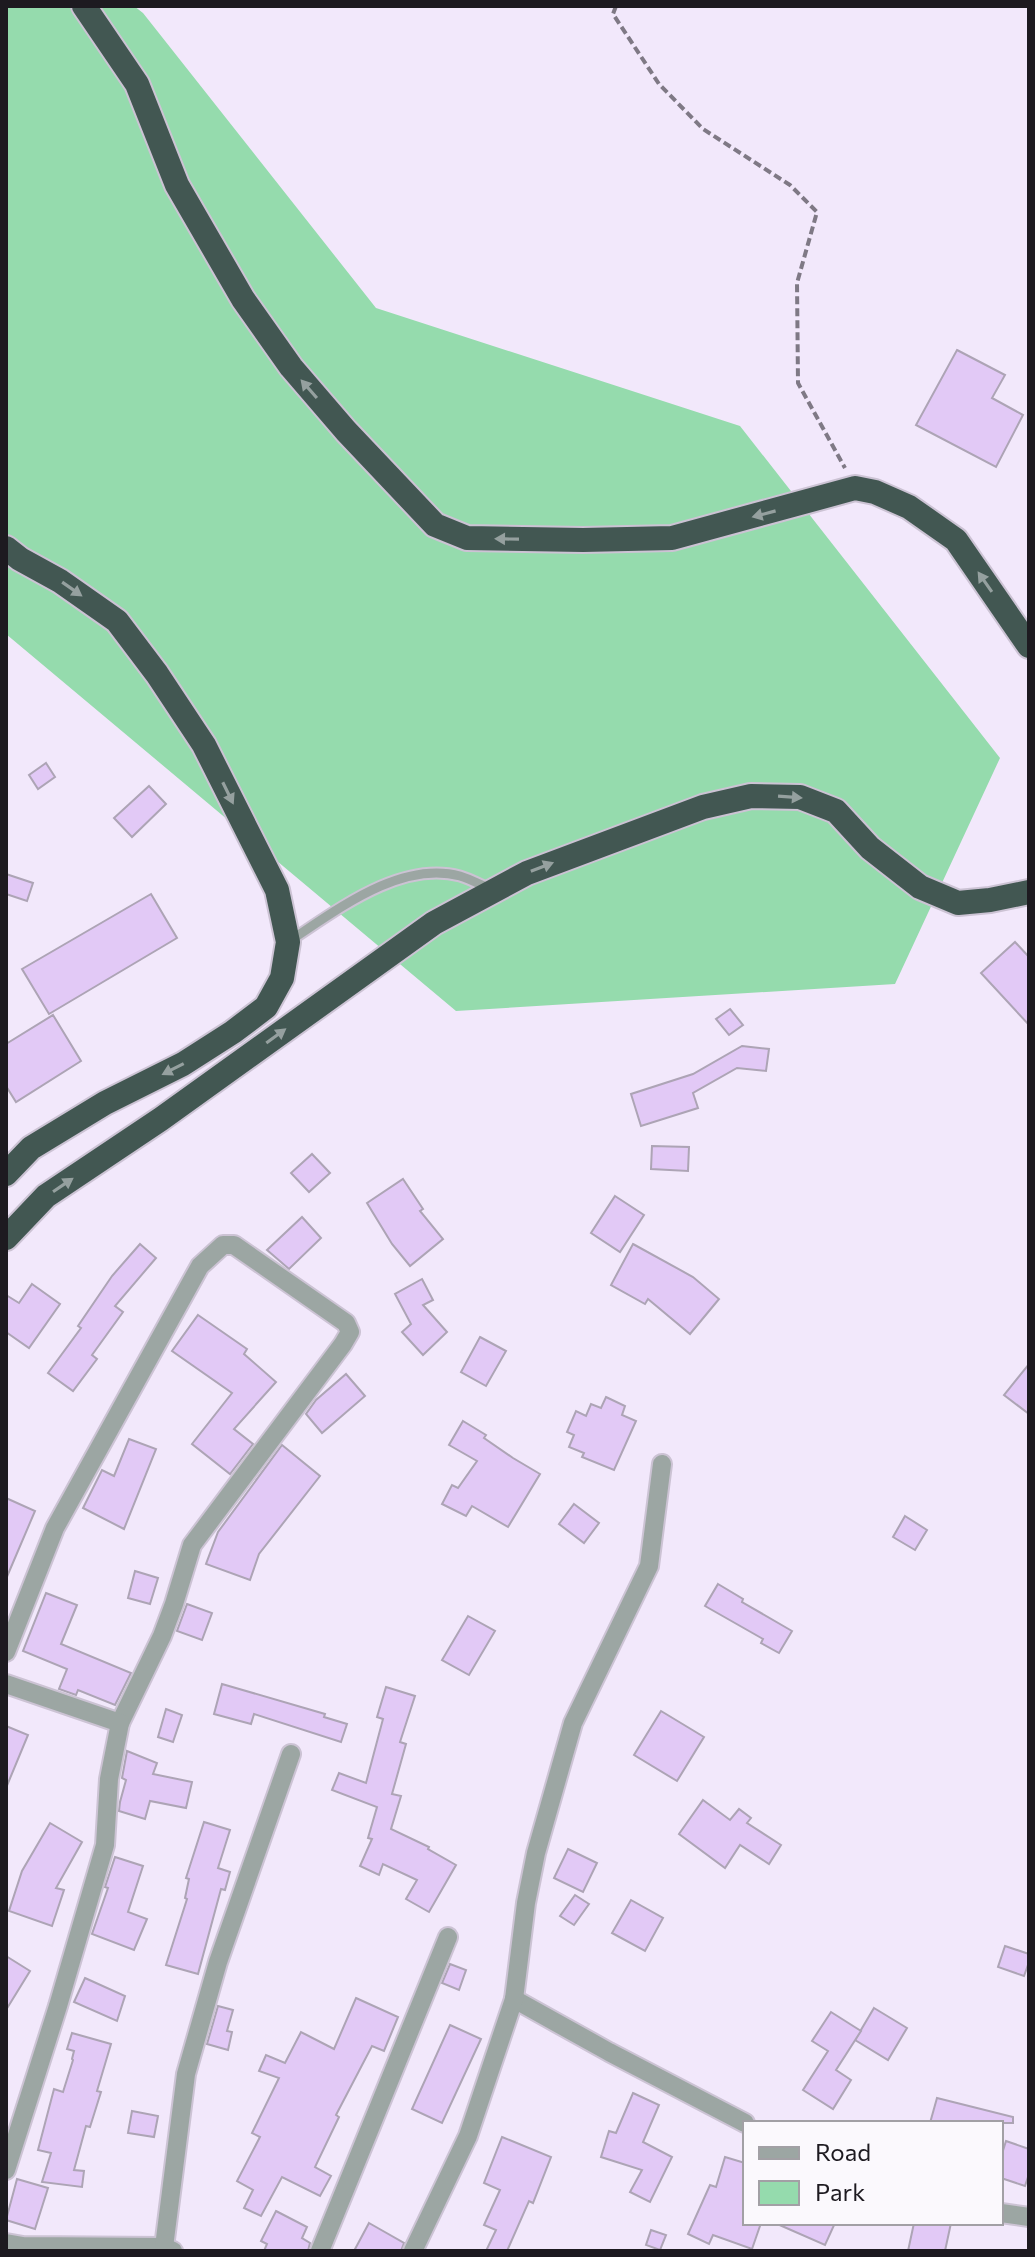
<svg xmlns="http://www.w3.org/2000/svg" width="1035" height="2257" viewBox="0 0 1035 2257" font-family="Commissioner,sans-serif">
  <style>
    .green { fill: #95dbad }
    .building { fill: #e2c9f6; stroke: #ada4b5; stroke-width: 2 }
    .lines { fill: none; stroke-linecap: round; stroke-linejoin: round }
    .lane-casing { stroke: #ccc3d4; stroke-width: 13 }
    .street-casing { stroke: #ccc3d4; stroke-width: 22 }
    .highway-casing { stroke: #ccc3d4; stroke-width: 28 }
    .path { stroke: #7f7985; stroke-width: 4; stroke-dasharray: 8 4; stroke-linecap: butt }
    .lane { stroke: #9ca6a3; stroke-width: 9 }
    .street { stroke: #9ca6a3; stroke-width: 18 }
    .highway { stroke: #425752; stroke-width: 24 }
    .oneway { fill: #95a09f }
  </style>
  <rect width="100%" height="100%" fill="#f2e8fb"/>
  <path class="green" d="M6 6H134L143 13 376 308 740 426 1000 758 895 984 456 1011 6 634Z"/>
  <g class="building">
    <path d="M957 350 1005 375 992 398 1023 415 996 467 916 425Z"/>
    <path d="M46 763 55 777 38 789 29 775Z"/>
    <path d="M149 786 166 804 132 837 114 818Z"/>
    <path d="M6 874 33 883 27 901 6 894Z"/>
    <path d="M151 894 177 938 49 1014 22 969Z"/>
    <path d="M1015 942 1029 957V1025L981 973Z"/>
    <path d="M730 1009 743 1025 729 1035 716 1019Z"/>
    <path d="M53 1015 81 1061 16 1102 6 1086V1044Z"/>
    <path d="M742 1046 769 1049 766 1071 737 1068 693 1093 698 1108 641 1126 631 1094 693 1074Z"/>
    <path d="M652 1146 689 1147 688 1171 651 1169Z"/>
    <path d="M312 1154 330 1173 309 1192 291 1173Z"/>
    <path d="M403 1179 423 1209 420 1211 443 1239 410 1266 392 1244 367 1203Z"/>
    <path d="M615 1196 644 1215 620 1252 591 1233Z"/>
    <path d="M302 1217 321 1238 289 1269 267 1250Z"/>
    <path d="M140 1244 156 1258 115 1306 123 1312 92 1355 97 1359 73 1391 48 1373 81 1328 78 1326 112 1276Z"/>
    <path d="M633 1244 693 1277 719 1299 690 1334 648 1299 645 1304 611 1285Z"/>
    <path d="M422 1279 433 1300 423 1305 447 1332 423 1355 402 1332 411 1324 395 1294Z"/>
    <path d="M32 1284 60 1304 29 1348 6 1332V1295L19 1303Z"/>
    <path d="M198 1315 247 1349 244 1354 276 1382 234 1429 253 1444 230 1474 192 1444 232 1393 172 1351Z"/>
    <path d="M480 1337 506 1351 486 1386 461 1372Z"/>
    <path d="M1029 1364V1414L1004 1395Z"/>
    <path d="M346 1374 365 1396 322 1433 306 1414 316 1400Z"/>
    <path d="M606 1397 625 1406 622 1415 636 1421 614 1470 582 1457 584 1453 569 1447 574 1435 567 1432 576 1411 586 1416 591 1404 601 1408Z"/>
    <path d="M463 1421 486 1435 484 1438 513 1458 540 1474 508 1527 472 1506 466 1516 442 1504 452 1485 458 1488 477 1461 449 1445Z"/>
    <path d="M129 1439 156 1449 124 1529 83 1508 102 1470 114 1476Z"/>
    <path d="M282 1445 320 1476 259 1554 250 1580 206 1564 218 1532Z"/>
    <path d="M6 1498 35 1511 6 1579Z"/>
    <path d="M574 1504 599 1523 584 1543 559 1524Z"/>
    <path d="M905 1516 927 1530 915 1550 893 1537Z"/>
    <path d="M135 1571 158 1578 150 1604 128 1598Z"/>
    <path d="M718 1584 743 1599 742 1602 792 1631 779 1653 761 1643 763 1639 705 1606Z"/>
    <path d="M46 1593 77 1605 61 1644 131 1673 115 1705 78 1690 76 1695 59 1689 67 1669 23 1651Z"/>
    <path d="M187 1604 212 1613 202 1640 177 1631Z"/>
    <path d="M468 1616 495 1631 469 1675 442 1660Z"/>
    <path d="M222 1684 325 1714 324 1717 347 1724 341 1742 254 1714 251 1724 214 1714Z"/>
    <path d="M386 1687 415 1696 400 1742 406 1744 392 1794 401 1796 391 1829 429 1847 428 1849 456 1865 429 1912 406 1899 417 1880 383 1864 379 1875 360 1866 372 1839 368 1838 377 1807 332 1790 339 1773 366 1783 383 1719 377 1717Z"/>
    <path d="M166 1709 182 1715 173 1742 158 1737Z"/>
    <path d="M661 1711 704 1737 677 1781 634 1755Z"/>
    <path d="M6 1726 28 1735 6 1788Z"/>
    <path d="M127 1751 157 1763 153 1774 192 1782 186 1808 150 1801 145 1819 119 1811 120 1802 126 1780 122 1778Z"/>
    <path d="M703 1800 730 1820 739 1809 751 1818 747 1823 781 1845 769 1864 740 1845 725 1868 679 1834Z"/>
    <path d="M204 1822 230 1830 218 1868 230 1872 225 1890 221 1889 198 1974 166 1965 187 1899 185 1898 189 1879 186 1878Z"/>
    <path d="M50 1823 82 1842 56 1888 64 1890 52 1926 9 1911 22 1871Z"/>
    <path d="M568 1849 597 1863 583 1892 554 1878Z"/>
    <path d="M115 1857 143 1866 128 1912 147 1919 134 1950 92 1934 108 1888 105 1887Z"/>
    <path d="M575 1895 589 1904 574 1925 560 1916Z"/>
    <path d="M631 1900 663 1918 645 1951 612 1933Z"/>
    <path d="M1005 1946 1029 1954V1962L1024 1976 998 1967Z"/>
    <path d="M6 1956 30 1971 6 2010Z"/>
    <path d="M450 1964 466 1970 459 1990 442 1983Z"/>
    <path d="M85 1978 125 1996 117 2021 74 2002Z"/>
    <path d="M356 1998 398 2017 384 2051 372 2046 336 2115 339 2117 315 2167 331 2176 320 2196 282 2177 261 2216 244 2208 253 2190 237 2181 260 2137 252 2133 279 2078 259 2071 266 2055 285 2063 301 2032 334 2049Z"/>
    <path d="M218 2006 233 2010 227 2031 232 2032 228 2050 207 2044Z"/>
    <path d="M874 2008 907 2028 888 2060 855 2040Z"/>
    <path d="M831 2012 861 2031 836 2070 851 2080 833 2109 803 2090 828 2051 812 2041Z"/>
    <path d="M450 2025 481 2039 442 2123 412 2109Z"/>
    <path d="M72 2033 111 2044 97 2091 101 2092 90 2127 86 2126 74 2170 84 2171 82 2187 42 2182 51 2153 38 2150 54 2089 63 2092 73 2060 72 2059 74 2051 67 2049Z"/>
    <path d="M633 2093 659 2105 643 2142 672 2157 650 2202 630 2192 642 2170 601 2157 609 2131 616 2133Z"/>
    <path d="M937 2098 1013 2117V2123H930Z"/>
    <path d="M132 2111 158 2116 154 2137 128 2133Z"/>
    <path d="M502 2137 551 2157 533 2203 529 2201 507 2251H486L496 2230 484 2225 500 2190 484 2183Z"/>
    <path d="M1006 2141 1029 2149V2174L1025 2186 1001 2178V2157Z"/>
    <path d="M725 2157 745 2163V2223H761L752 2249 713 2235 709 2244 688 2234 710 2185 716 2187Z"/>
    <path d="M17 2179 48 2188 35 2229 6 2220Z"/>
    <path d="M276 2211 307 2227 302 2238 310 2243 308 2251H264L267 2244 261 2241Z"/>
    <path d="M369 2223 404 2243 401 2251H354Z"/>
    <path d="M775 2223H835L825 2245Z"/>
    <path d="M914 2223H951L945 2251H908Z"/>
    <path d="M651 2230 666 2235 660 2250 646 2245Z"/>
  </g>
  <g class="lines">
    <defs>
      <path id="lane" d="M291 940C337 910 401 860 460 876 470 879 479 884 488 888"/>
      <g id="street">
        <path d="M6 1652 55 1528 200 1266 223 1245H234L346 1323 350 1332 343 1344 192 1545 174 1604 162 1636 120 1723"/>
        <path d="M6 1684 120 1723 109 1779 105 1845 58 2006 6 2170"/>
        <path d="M514 1999 609 2052 745 2123"/>
        <path d="M1001 2213 1029 2217"/>
        <path d="M6 2243 23 2246 164 2247 173 2251"/>
        <path d="M164 2247 186 2074 218 1962 291 1754"/>
        <path d="M320 2251 448 1937"/>
        <path d="M413 2251 468 2136 514 1999 526 1903 536 1853 573 1723 649 1566 662 1464"/>
      </g>
      <g id="highway">
        <path d="M84 6 137 84 177 185 243 299 291 367 346 431 435 525 467 538 583 540 672 538 855 488 875 492 909 507 956 540 1029 646"/>
        <path d="M6 548 20 559 60 581 117 621 157 674 204 745 277 890 288 942 282 978 266 1007 233 1032 183 1064 105 1103 31 1148 6 1174"/>
        <path d="M6 1238 46 1196 161 1119 434 923 527 873 703 807 751 796 800 797 836 811 870 848 920 887 958 903 990 900 1029 892"/>
      </g>
    </defs>
    <use href="#lane" class="lane-casing"/>
    <use href="#street" class="street-casing"/>
    <use href="#highway" class="highway-casing"/>
    <path class="path" d="M616 6 613 14 659 84 703 129 790 185 817 212 797 283 798 383 845 468"/>
    <use href="#lane" class="lane"/>
    <use href="#street" class="street"/>
    <use href="#highway" class="highway"/>
  </g>
  <defs><path id="oneway-solid" d="M-6-.8H1V-3.2L6.5 0L1 3.2V.8H-6Z" transform="scale(2)"/></defs>
  <g class="oneway">
    <use href="#oneway-solid" transform="translate(309 389) rotate(-131)"/>
    <use href="#oneway-solid" transform="translate(764 514) rotate(165)"/>
    <use href="#oneway-solid" transform="translate(507 539) rotate(-179)"/>
    <use href="#oneway-solid" transform="translate(985 582) rotate(-125)"/>
    <use href="#oneway-solid" transform="translate(72 589) rotate(35)"/>
    <use href="#oneway-solid" transform="translate(228 793) rotate(64)"/>
    <use href="#oneway-solid" transform="translate(790 797) rotate(4)"/>
    <use href="#oneway-solid" transform="translate(542 867) rotate(-21)"/>
    <use href="#oneway-solid" transform="translate(276 1036) rotate(-36)"/>
    <use href="#oneway-solid" transform="translate(173 1069) rotate(153)"/>
    <use href="#oneway-solid" transform="translate(63 1185) rotate(-34)"/>
  </g>
  <rect width="1035" height="2257" fill="none" stroke="#1d1a20" stroke-width="16"/>
  <rect x="743" y="2121" width="260" height="104" fill="#fbf9fd" stroke="#a2a0a5" stroke-width="2"/>
  <rect x="759" y="2147" width="40" height="12" fill="#9ca6a3" stroke="#a2a0a5" stroke-width="2"/>
  <text x="815" y="2161" font-size="24" fill="#1d1a20">Road</text>
  <rect x="759" y="2181" width="40" height="24" fill="#95dbad" stroke="#a2a0a5" stroke-width="2"/>
  <text x="815" y="2201" font-size="24" fill="#1d1a20">Park</text>
</svg>
